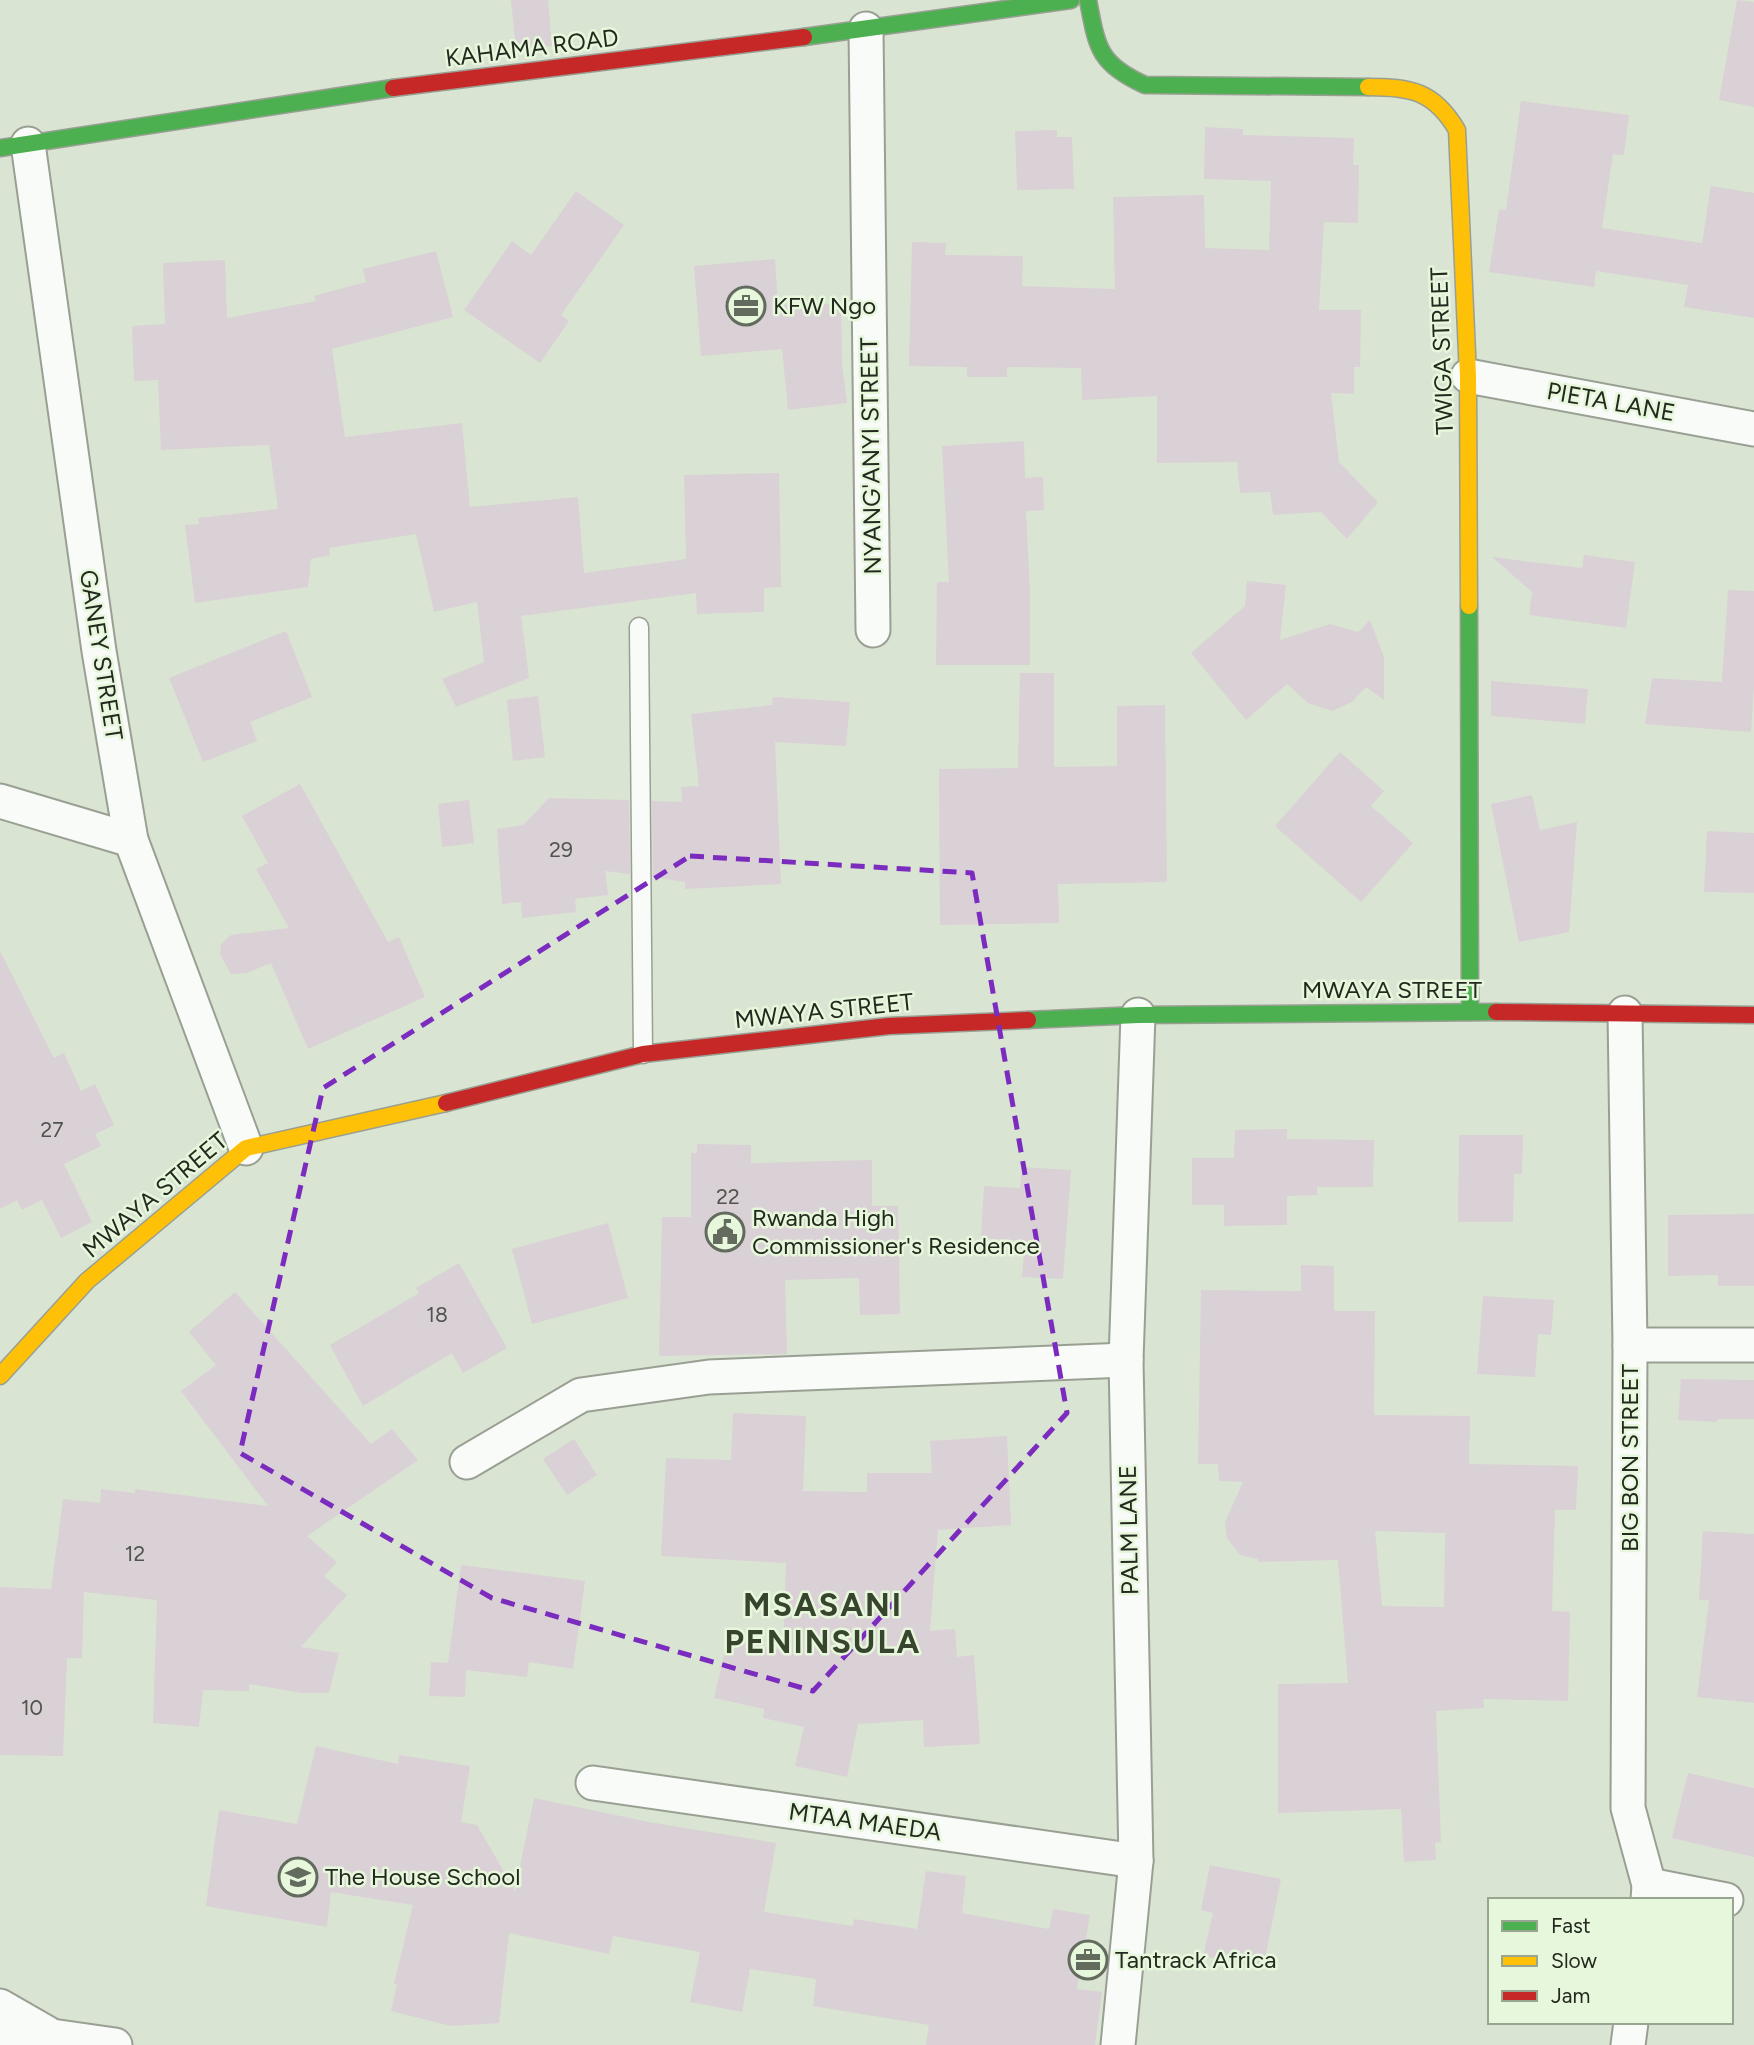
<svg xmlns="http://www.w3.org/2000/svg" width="1754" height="2045" viewBox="0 0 1754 2045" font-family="Figtree,sans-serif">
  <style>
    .building { fill: #dad1d6; fill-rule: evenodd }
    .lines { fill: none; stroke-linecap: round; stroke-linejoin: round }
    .lane-casing { stroke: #99a093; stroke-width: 21 }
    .street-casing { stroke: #99a093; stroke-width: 37 }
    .fast-casing { stroke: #99a093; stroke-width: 19 }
    .slow-casing { stroke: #99a093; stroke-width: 19 }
    .jam-casing { stroke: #99a093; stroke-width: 19 }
    .lane { stroke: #f9fbf8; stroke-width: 18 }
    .street { stroke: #f9fbf8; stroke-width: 33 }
    .fast { stroke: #4caf50; stroke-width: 16 }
    .slow { stroke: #ffc107; stroke-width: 16 }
    .jam { stroke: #c62828; stroke-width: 16 }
    .marked { fill: none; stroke: #7b2cbf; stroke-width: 5; stroke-dasharray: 14 9; stroke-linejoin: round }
    .labels { text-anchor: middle; stroke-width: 5; stroke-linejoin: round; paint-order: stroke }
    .number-label { font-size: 21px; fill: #51534d }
    .street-label { font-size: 24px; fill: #23291f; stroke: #e6f7db }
    .poi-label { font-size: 24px; fill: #23291f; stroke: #e6f7db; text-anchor: start }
    .district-label { font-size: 32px; font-weight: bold; letter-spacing: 2px; fill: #38452e; stroke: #e6f7db }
  </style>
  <rect width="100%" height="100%" fill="#dae4d3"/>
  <g class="building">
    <path d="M511 0H548L552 46 516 50Z"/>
    <path d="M1737 0 1754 2V107L1719 100Z"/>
    <path d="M1521 101 1629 115 1624 155 1613 154 1602 228 1702 243 1711 186 1754 193V318L1684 307 1688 285 1596 271 1594 287 1489 272 1499 209 1506 210Z"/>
    <path d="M1205 127 1243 129V135L1354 138 1353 165H1359L1358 223 1324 222 1319 310H1361L1360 367H1354V394L1331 393 1339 462 1378 502 1347 539 1321 512 1273 515 1270 492 1240 493 1237 462 1157 463V396L1082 400 1081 368 1007 367V377H967V367L909 366 912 242 946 243 945 255 1023 256 1022 286 1115 289 1113 197 1204 195 1205 248 1269 250 1271 181 1204 179Z"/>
    <path d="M1057 130V137H1072L1074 189 1017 190 1015 131Z"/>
    <path d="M576 191 624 225 561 315 569 321 540 363 464 310 512 241 531 255Z"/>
    <path d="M436 251 453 317 332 349 345 437 462 423 470 507 578 497 584 573 686 559 684 475 779 473 781 587 764 588V612L697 614 696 593 521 616 529 678 456 707 442 679 484 662 477 602 434 612 416 534 329 548 330 555 311 559 308 587 195 603 185 525 199 524 198 518 278 509 269 445 161 450 158 380 134 381 132 326 165 324 163 263 225 260 227 318 316 301 314 296 366 282 363 269Z"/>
    <path d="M775 259 778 305 841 304 842 364 847 403 788 410 782 349 701 356 694 266Z"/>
    <path d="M1024 441 1025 478 1043 477 1044 510 1026 511 1030 592V665H936L937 582H949L942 446Z"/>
    <path d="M1584 555 1635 562 1626 628 1529 615 1532 592 1492 557 1582 568Z"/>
    <path d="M1247 581 1286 585 1280 640 1330 624 1358 632 1370 620 1384 657V700L1366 687 1352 702 1332 711 1308 703 1287 684 1246 720 1191 653 1245 606Z"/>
    <path d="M1728 590 1754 591V686L1751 732 1645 724 1652 678 1722 682Z"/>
    <path d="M286 631 312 697 250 722 257 741 203 762 169 678Z"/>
    <path d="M1020 673H1054V767L1117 766V706L1165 705 1167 882 1058 884 1059 923 940 925 939 769 1018 768Z"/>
    <path d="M1491 681 1588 689 1585 724 1491 716Z"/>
    <path d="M538 696 545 757 513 761 507 700Z"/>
    <path d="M773 697 850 702 846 746 775 742 781 884 685 889V882L653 877 652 801 682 802 681 787 699 786 691 714 772 705Z"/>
    <path d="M1340 752 1384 791 1371 806 1413 843 1361 902 1275 826Z"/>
    <path d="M300 784 388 942 399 937 425 997 308 1049 271 963 247 973 231 974 220 954 221 944 231 935 289 928 256 869 268 863 242 816Z"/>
    <path d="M1532 795 1540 830 1577 822 1569 932 1519 942 1491 804Z"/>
    <path d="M549 798 629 800 630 874 605 871 608 895 575 899 576 912 522 918 521 902 502 904 497 829 523 825Z"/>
    <path d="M469 800 474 843 442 847 438 804Z"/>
    <path d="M1707 831 1754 833V893L1704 892Z"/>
    <path d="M0 951 54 1058 64 1053 81 1091 95 1084 114 1125 95 1134 101 1146 64 1164 92 1222 61 1238 42 1200 22 1210 17 1200 0 1209Z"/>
    <path d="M1287 1129V1139L1374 1140 1373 1187H1317V1195L1287 1196V1225L1224 1226V1205H1192V1158H1234L1235 1130Z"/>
    <path d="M1459 1135H1523L1522 1174H1514L1513 1222H1458Z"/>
    <path d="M697 1144 751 1145V1163L872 1160V1206H898L900 1314 860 1315 859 1278 785 1280 787 1354 659 1356 662 1217H691V1153H697Z"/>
    <path d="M1022 1167 1071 1170 1063 1279 1022 1277 1025 1241 981 1238 984 1186 1020 1188Z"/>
    <path d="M1754 1214V1286H1718V1275L1668 1276V1215Z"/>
    <path d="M608 1223 628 1298 532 1324 512 1249Z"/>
    <path d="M459 1263 507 1348 463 1373 452 1353 363 1406 330 1345 419 1293 416 1288Z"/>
    <path d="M1301 1265 1334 1266V1311H1375L1374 1415 1470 1416 1469 1464 1578 1466 1576 1510H1555L1552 1611 1570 1612 1568 1701 1483 1699 1484 1708 1436 1711 1441 1842 1435 1843 1436 1860 1404 1862 1401 1809 1278 1813V1684L1348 1683 1338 1560 1258 1562V1559L1240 1555 1227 1538 1225 1522 1243 1482 1219 1481 1218 1464H1198L1201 1290 1301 1291ZM1375 1531 1445 1533 1444 1607 1382 1606Z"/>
    <path d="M235 1292 371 1444 392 1429 418 1460 307 1536 337 1562 324 1576 347 1595 301 1647 339 1653 329 1693H302L249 1684V1691L203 1690 199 1727 153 1723 157 1600 84 1592 82 1658H67L63 1756 0 1755V1587L51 1589 63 1499 100 1503 101 1489 135 1493V1489L268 1506 181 1391 216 1365 189 1332Z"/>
    <path d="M1483 1296 1554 1300 1551 1335 1538 1334 1535 1377 1477 1374Z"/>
    <path d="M1681 1379 1754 1380V1419H1717V1422L1678 1420Z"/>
    <path d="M733 1413 806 1416 803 1491 867 1492V1473H932L930 1441 1007 1436 1011 1525 938 1530 930 1631 955 1629 957 1657 974 1655 980 1744 924 1747 923 1720 858 1724 847 1777 795 1766 804 1727 763 1718 764 1709 714 1698 728 1639 783 1651 786 1563 661 1556 666 1458 731 1460Z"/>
    <path d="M574 1439 597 1475 567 1495 543 1459Z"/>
    <path d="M1703 1531 1754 1534V1703L1697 1697 1709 1600H1699Z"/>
    <path d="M461 1565 585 1581 573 1669 529 1662 527 1677 466 1670 465 1697 429 1696 431 1662 448 1663Z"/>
    <path d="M316 1746 398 1764 399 1755 470 1766 461 1822 477 1825 515 1891 534 1798 649 1822 776 1843 764 1912 853 1926 854 1919 917 1929 926 1871 966 1876 962 1913 1049 1929 1053 1909 1090 1915 1077 1989 1102 1992 1095 2045H926L929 2025 813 2006 816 1979 750 1969 742 2012 690 2002 700 1952 613 1936 609 1954 509 1933 499 2023 451 2026 391 2011 397 1985 394 1984 413 1905 331 1892 327 1927 206 1906 219 1810 297 1824Z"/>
    <path d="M1688 1773 1754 1788V1857L1672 1838Z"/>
    <path d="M1210 1865 1281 1879 1263 1968 1203 1956 1213 1913 1201 1910Z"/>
  </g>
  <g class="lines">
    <defs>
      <path id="lane" d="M639 627 643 1054"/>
      <g id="street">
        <path d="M866 29 873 630"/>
        <path d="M28 144 99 651 131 840 246 1148"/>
        <path d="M1468 376 1754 429"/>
        <path d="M0 801 131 840"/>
        <path d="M1625 1013 1630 1345 1628 1808 1649 1885 1648 1900"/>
        <path d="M1630 1345H1754"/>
        <path d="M467 1462 581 1395 709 1377 1126 1360"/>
        <path d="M593 1783 1136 1861"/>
        <path d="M1649 1885 1726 1900"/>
        <path d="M0 2006 47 2033"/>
        <path d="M0 2034 52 2036 115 2045"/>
        <path d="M1118 2045 1136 1861 1126 1360 1138 1015"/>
        <path d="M1628 2045 1631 2022"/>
      </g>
      <g id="fast">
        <path d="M1088 0C1097 47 1098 64 1145 85L1368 87"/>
        <path d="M804 37 1071 0"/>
        <path d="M0 148 393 88"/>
        <path d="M1469 606 1470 1012"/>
        <path d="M1028 1020 1138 1015 1496 1012"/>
      </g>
      <g id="slow">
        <path d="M1368 87C1411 87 1434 91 1457 130L1468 376 1469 606"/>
        <path d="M0 1376 87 1281 246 1148 446 1103"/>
      </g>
      <g id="jam">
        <path d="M393 88 804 37"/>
        <path d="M1496 1012 1754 1015"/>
        <path d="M446 1103 643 1054 889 1026 1028 1020"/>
      </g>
    </defs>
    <use href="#lane" class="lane-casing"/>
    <use href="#street" class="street-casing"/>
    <use href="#fast" class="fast-casing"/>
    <use href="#slow" class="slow-casing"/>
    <use href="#jam" class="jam-casing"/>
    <use href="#lane" class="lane"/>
    <use href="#street" class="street"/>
    <use href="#fast" class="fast"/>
    <use href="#slow" class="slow"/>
    <use href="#jam" class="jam"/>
  </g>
  <path class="marked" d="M690 856 972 873 1067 1413 813 1691 492 1598 240 1453 323 1088Z"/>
  <defs>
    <symbol id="office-ring" viewBox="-11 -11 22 22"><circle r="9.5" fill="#e6f7db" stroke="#636a5e" stroke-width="1.5"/><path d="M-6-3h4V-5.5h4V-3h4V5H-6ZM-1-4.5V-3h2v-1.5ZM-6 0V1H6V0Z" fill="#636a5e"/></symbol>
    <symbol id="civic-ring" viewBox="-11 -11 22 22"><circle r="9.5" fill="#e6f7db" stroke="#636a5e" stroke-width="1.5"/><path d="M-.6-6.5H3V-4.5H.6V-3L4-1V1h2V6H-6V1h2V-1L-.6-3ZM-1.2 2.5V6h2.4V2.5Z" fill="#636a5e"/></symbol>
    <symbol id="school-ring" viewBox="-11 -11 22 22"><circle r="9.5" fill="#e6f7db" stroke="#636a5e" stroke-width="1.5"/><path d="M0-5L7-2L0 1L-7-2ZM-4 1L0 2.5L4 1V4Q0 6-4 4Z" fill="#636a5e"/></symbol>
  </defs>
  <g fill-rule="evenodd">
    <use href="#office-ring" x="724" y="284" width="44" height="44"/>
    <use href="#civic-ring" x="703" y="1210" width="44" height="44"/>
    <use href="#school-ring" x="276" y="1855" width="44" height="44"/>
    <use href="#office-ring" x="1066" y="1938" width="44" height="44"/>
  </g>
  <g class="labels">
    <g class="number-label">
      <text x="561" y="857">29</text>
      <text x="52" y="1137">27</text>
      <text x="728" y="1204">22</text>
      <text x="437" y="1322">18</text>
      <text x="135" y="1561">12</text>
      <text x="32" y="1715">10</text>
    </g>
    <g class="street-label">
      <text transform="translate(532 48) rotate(-7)" y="8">KAHAMA ROAD</text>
      <text transform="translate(1442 351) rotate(-92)" y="8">TWIGA STREET</text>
      <text transform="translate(1611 402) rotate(10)" y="8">PIETA LANE</text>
      <text transform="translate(871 456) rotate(-91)" y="8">NYANG'ANYI STREET</text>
      <text transform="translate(101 655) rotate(81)" y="8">GANEY STREET</text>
      <text x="1392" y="998">MWAYA STREET</text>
      <text transform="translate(824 1011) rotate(-6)" y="8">MWAYA STREET</text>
      <text transform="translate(155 1195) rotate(-40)" y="8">MWAYA STREET</text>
      <text transform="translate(1630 1458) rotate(-90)" y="8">BIG BON STREET</text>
      <text transform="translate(1129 1530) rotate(-91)" y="8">PALM LANE</text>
      <text transform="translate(865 1822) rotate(8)" y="8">MTAA MAEDA</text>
    </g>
    <g class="poi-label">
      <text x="773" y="314">KFW Ngo</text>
      <text x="752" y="1226">Rwanda High<tspan x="752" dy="28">Commissioner's Residence</tspan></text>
      <text x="325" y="1885">The House School</text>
      <text x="1115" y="1968">Tantrack Africa</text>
    </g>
    <g class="district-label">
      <text x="823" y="1616">MSASANI<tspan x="823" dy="37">PENINSULA</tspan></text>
    </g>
  </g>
  <rect x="1488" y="1898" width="245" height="126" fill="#e6f7db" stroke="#98a590" stroke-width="2"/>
  <rect x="1502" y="1921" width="35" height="10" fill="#4caf50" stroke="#98a590" stroke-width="2"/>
  <text x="1551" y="1933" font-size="21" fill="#23291f">Fast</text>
  <rect x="1502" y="1956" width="35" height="10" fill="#ffc107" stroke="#98a590" stroke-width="2"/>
  <text x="1551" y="1968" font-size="21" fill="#23291f">Slow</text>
  <rect x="1502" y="1991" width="35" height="10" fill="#c62828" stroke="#98a590" stroke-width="2"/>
  <text x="1551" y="2003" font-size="21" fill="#23291f">Jam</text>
</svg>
